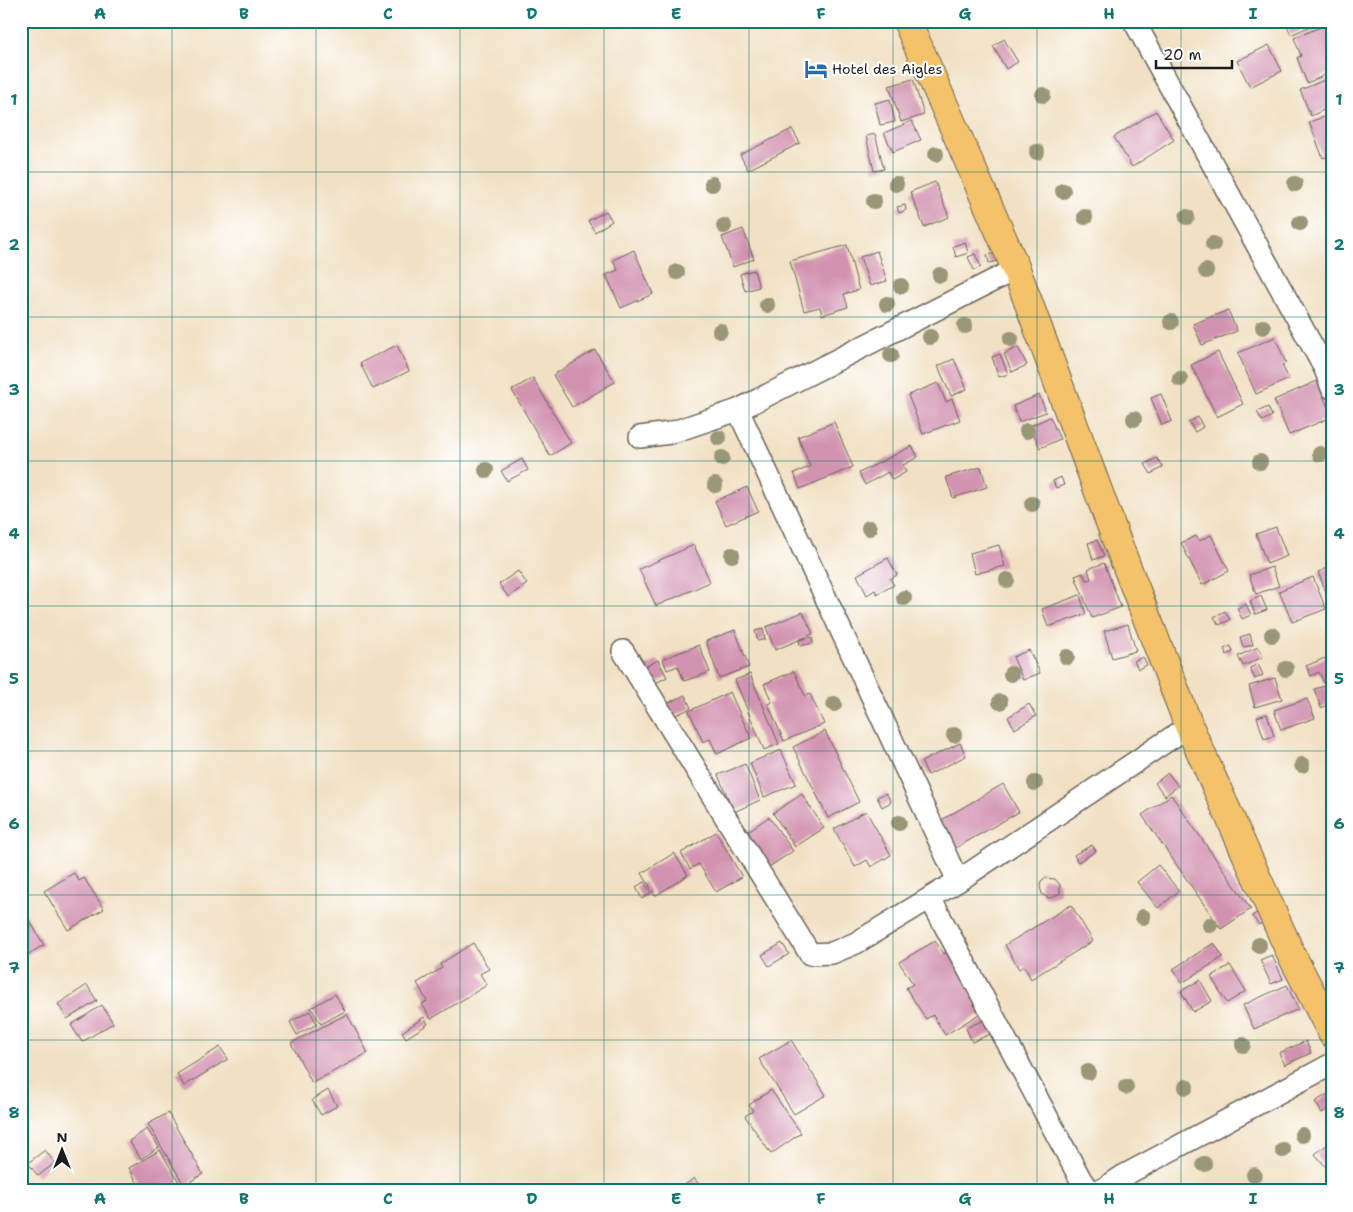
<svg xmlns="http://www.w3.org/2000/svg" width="1353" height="1212" viewBox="0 0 1353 1212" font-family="'Shantell Sans',sans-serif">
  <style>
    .building { fill: #d293b0 }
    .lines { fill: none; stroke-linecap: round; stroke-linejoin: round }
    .street-casing { stroke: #676156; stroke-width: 24 }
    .highway-casing { stroke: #676156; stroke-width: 30 }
    .street { stroke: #fff; stroke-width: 21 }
    .highway { stroke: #f3c26a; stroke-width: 28 }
    .tree { fill: #9a9778 }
    .grid { fill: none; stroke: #0f766e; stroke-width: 1; stroke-opacity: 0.55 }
    .labels { text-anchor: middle; stroke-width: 4.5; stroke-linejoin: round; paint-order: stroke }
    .poi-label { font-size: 14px; fill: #1c1c1c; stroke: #fff; text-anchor: start }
    .neatline { fill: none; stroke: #0f766e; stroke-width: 2 }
    .grid-label { font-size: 16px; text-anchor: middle; font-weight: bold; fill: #0f766e }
  </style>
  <rect width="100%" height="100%" fill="#fff"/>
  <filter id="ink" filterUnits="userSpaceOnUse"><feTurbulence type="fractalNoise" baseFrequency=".02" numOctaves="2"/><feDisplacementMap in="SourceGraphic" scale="10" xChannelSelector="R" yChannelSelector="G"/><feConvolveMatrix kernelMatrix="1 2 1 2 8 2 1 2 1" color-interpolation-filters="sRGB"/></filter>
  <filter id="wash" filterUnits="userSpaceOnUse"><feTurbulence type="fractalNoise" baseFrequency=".0096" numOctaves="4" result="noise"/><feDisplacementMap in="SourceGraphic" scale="20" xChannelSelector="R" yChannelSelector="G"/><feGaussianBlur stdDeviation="1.12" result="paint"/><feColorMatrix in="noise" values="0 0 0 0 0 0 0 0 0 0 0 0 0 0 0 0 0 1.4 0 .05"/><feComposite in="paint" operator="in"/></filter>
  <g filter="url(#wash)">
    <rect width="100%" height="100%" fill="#f1e0c3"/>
    <g id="blocks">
      <g class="building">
        <path d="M1285 21H1321L1291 35Z"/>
        <path d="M1328 24 1332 34V72L1307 83 1297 58 1301 56 1294 38Z"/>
        <path d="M1004 39 1018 62 1006 69 993 46Z"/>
        <path d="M1269 45 1282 71 1250 87 1237 61Z"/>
        <path d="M1332 77V106L1311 116 1300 90Z"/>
        <path d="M913 79 924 115 901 122 889 86Z"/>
        <path d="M890 99 895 122 880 125 875 103Z"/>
        <path d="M1156 111 1174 140 1132 167 1114 137Z"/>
        <path d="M1332 114V155L1323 158 1309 122Z"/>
        <path d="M912 121 921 140 893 152 884 133Z"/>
        <path d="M792 129 800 143 748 170 740 155Z"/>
        <path d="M875 134 884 169 874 171 866 136Z"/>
        <path d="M935 182 949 217 924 227 910 192Z"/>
        <path d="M905 205 906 210 899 213 897 207Z"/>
        <path d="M606 211 612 221 595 232 588 221Z"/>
        <path d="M743 229 754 259 733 267 722 237Z"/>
        <path d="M965 242 968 253 956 257 953 246Z"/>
        <path d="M847 245 859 290 844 294 848 307 822 315 820 307 804 311 790 261Z"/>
        <path d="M634 250 653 294 621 308 606 275 618 270 613 260Z"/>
        <path d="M877 251 887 281 870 286 860 257Z"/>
        <path d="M996 253 998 261 989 263 987 255Z"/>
        <path d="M975 254 981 267 974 270 968 257Z"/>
        <path d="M754 270 759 287 745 291 740 274Z"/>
        <path d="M1228 310 1237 331 1202 345 1193 324Z"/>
        <path d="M1275 337 1286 363 1282 365 1289 379 1256 394 1238 353Z"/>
        <path d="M397 345 409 371 373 389 360 363Z"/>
        <path d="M1018 347 1027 365 1012 372 1004 354Z"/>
        <path d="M595 350 615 382 572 407 553 375Z"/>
        <path d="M1218 352 1243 404 1217 417 1191 365Z"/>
        <path d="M1000 354 1008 374 999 377 992 357Z"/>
        <path d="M954 359 967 389 951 396 938 366Z"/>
        <path d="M533 378 571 443 550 456 512 390Z"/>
        <path d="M1317 381 1332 417 1289 435 1274 400Z"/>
        <path d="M938 383 946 402 952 399 960 420 923 434 908 395Z"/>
        <path d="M1161 394 1172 421 1162 425 1151 398Z"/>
        <path d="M1039 395 1046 412 1019 422 1013 406Z"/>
        <path d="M1268 407 1272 416 1262 421 1257 412Z"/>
        <path d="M1050 417 1060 439 1040 448 1030 426Z"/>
        <path d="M1198 417 1203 427 1195 432 1189 422Z"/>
        <path d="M834 422 853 467 800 489 794 473 810 467 798 437Z"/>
        <path d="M912 446 918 457 903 465 906 472 892 480 888 472 865 485 859 473Z"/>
        <path d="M1157 458 1163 467 1151 474 1145 464Z"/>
        <path d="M522 459 528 470 507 481 501 471Z"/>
        <path d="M981 467 987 487 953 498 946 477Z"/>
        <path d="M1061 477 1064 485 1056 488 1053 481Z"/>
        <path d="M747 487 758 511 726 525 715 501Z"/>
        <path d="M1276 527 1287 556 1267 564 1256 534Z"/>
        <path d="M1211 535 1229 571 1202 585 1181 543 1196 536 1199 541Z"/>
        <path d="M1097 540 1104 556 1093 560 1088 543Z"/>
        <path d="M694 545 710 582 656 606 639 569Z"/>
        <path d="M999 545 1005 566 975 574 970 553Z"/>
        <path d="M888 558 897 575 890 579 894 585 877 594 875 590 867 595 857 575Z"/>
        <path d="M1104 563 1121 607 1092 618 1075 576 1083 573 1086 580 1091 579 1088 569Z"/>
        <path d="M1332 566V607L1318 572Z"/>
        <path d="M1272 567 1279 586 1256 594 1249 575Z"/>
        <path d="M518 571 527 584 508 597 499 584Z"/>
        <path d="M1313 577 1326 609 1292 622 1279 591Z"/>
        <path d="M1080 595 1086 614 1048 627 1042 609Z"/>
        <path d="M1261 596 1267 610 1255 614 1250 601Z"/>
        <path d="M1246 604 1251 615 1242 619 1237 608Z"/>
        <path d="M1225 611 1230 620 1219 625 1214 617Z"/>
        <path d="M803 612 813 634 775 650 766 627Z"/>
        <path d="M1128 624 1136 651 1112 658 1104 631Z"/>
        <path d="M763 629 765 639 758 641 755 631Z"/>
        <path d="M735 630 749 667 719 678 706 641Z"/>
        <path d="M1250 634 1253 645 1243 647 1240 637Z"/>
        <path d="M812 637 813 643 800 646 799 640Z"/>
        <path d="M699 645 710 672 684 681 678 666 667 670 663 659Z"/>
        <path d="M1231 646 1233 652 1227 655 1224 649Z"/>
        <path d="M1258 647 1263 657 1243 666 1238 656Z"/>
        <path d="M1029 650 1040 673 1023 680 1013 657Z"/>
        <path d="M1332 655V686L1329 681 1324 683 1319 672 1311 676 1306 666Z"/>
        <path d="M1143 657 1147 665 1138 669 1134 661Z"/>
        <path d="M658 660 667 677 652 685 643 668Z"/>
        <path d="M1258 664 1263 675 1255 679 1250 668Z"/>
        <path d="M794 671 805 696 810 694 824 724 784 741 768 704 772 702 764 684Z"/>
        <path d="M750 674 779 744 764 750 735 680Z"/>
        <path d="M1275 678 1282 699 1255 707 1249 686Z"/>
        <path d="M1325 686 1332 703 1321 708 1314 689Z"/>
        <path d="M730 692 751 738 717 754 710 739 703 742 689 711Z"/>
        <path d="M685 695 691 708 674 716 668 703Z"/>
        <path d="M1307 699 1315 718 1281 730 1274 710Z"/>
        <path d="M1029 704 1036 716 1015 729 1008 717Z"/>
        <path d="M1267 714 1274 736 1264 739 1257 717Z"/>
        <path d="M825 731 859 802 828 818 793 747Z"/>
        <path d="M960 743 966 756 928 775 921 762Z"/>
        <path d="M781 750 796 784 764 797 750 763Z"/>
        <path d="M745 764 760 800 734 812 718 775Z"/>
        <path d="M1168 773 1178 786 1165 796 1155 783Z"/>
        <path d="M1003 784 1019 812 954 849 938 822Z"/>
        <path d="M886 793 891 802 882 807 877 797Z"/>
        <path d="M802 794 824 828 795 847 773 813Z"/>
        <path d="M1171 795 1251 909 1221 929 1142 815Z"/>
        <path d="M866 811 891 855 871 867 867 860 855 867 834 829Z"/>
        <path d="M769 817 793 851 769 867 745 833Z"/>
        <path d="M716 832 742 877 716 892 699 864 690 869 681 853Z"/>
        <path d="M1092 845 1096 851 1078 862 1074 855Z"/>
        <path d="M674 853 688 875 655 896 642 873Z"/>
        <path d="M1158 865 1179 891 1158 908 1137 882Z"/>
        <path d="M74 873 79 881 84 878 104 909 68 930 44 891Z"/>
        <path d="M1045 878 1055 879 1060 885V893L1054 897 1048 898 1042 894 1040 887 1041 881Z"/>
        <path d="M644 882 651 893 642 899 636 887Z"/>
        <path d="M1071 905 1093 941 1031 979 1024 966 1019 969 1005 945Z"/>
        <path d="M1258 912 1264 921 1259 925 1252 916Z"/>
        <path d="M27 916 44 945 25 956 21 948V920Z"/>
        <path d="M935 941 944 954 951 949 981 1013 945 1035 933 1015 926 1019 906 988 913 984 899 962Z"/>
        <path d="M473 943 489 969 480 974 487 985 431 1019 422 1004 427 1001 417 983 442 968 440 964Z"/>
        <path d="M782 943 789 954 769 966 762 955Z"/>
        <path d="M1214 943 1223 957 1182 983 1173 969Z"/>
        <path d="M1272 955 1283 979 1271 984 1260 960Z"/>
        <path d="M1230 965 1246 991 1227 1003 1211 977Z"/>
        <path d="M1200 980 1212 1001 1193 1012 1181 991Z"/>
        <path d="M87 985 97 1001 67 1019 58 1004Z"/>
        <path d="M1287 985 1298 1009 1254 1029 1243 1005Z"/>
        <path d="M335 994 345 1011 321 1024 311 1008Z"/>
        <path d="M102 1005 113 1023 82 1042 71 1025Z"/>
        <path d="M310 1011 317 1024 297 1035 290 1022Z"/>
        <path d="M347 1014 368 1053 312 1083 291 1043Z"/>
        <path d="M424 1017 428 1024 406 1038 402 1032Z"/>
        <path d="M991 1017 997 1031 972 1042 966 1028Z"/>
        <path d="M791 1040 826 1095 794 1114 759 1059Z"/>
        <path d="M1306 1041 1311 1053 1285 1065 1279 1053Z"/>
        <path d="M220 1047 228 1059 184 1086 177 1074Z"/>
        <path d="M328 1090 337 1106 321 1115 312 1100Z"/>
        <path d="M771 1090 801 1133 771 1154 745 1116 753 1111 749 1105Z"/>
        <path d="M1328 1094 1332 1100V1106L1322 1113 1315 1102Z"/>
        <path d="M168 1113 203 1174 184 1185 148 1124Z"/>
        <path d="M147 1129 159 1147 141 1159 129 1141Z"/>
        <path d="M1332 1141V1171L1330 1172 1315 1154Z"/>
        <path d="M45 1150 55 1163 38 1176 28 1163Z"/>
        <path d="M160 1150 179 1182 165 1191H142L129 1168Z"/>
        <path d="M694 1178 704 1191H677Z"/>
      </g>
    </g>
  </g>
  <g filter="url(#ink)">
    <use href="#blocks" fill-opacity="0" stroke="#676156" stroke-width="1"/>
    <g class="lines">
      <defs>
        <g id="street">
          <path d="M1134 21 1325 369 1332 388"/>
          <path d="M738 410 958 881"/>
          <path d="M640 437 670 433 738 410 1016 269"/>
          <path d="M623 651 810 954 832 953 856 943 958 881 1189 726"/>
          <path d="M930 898 1081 1180 1090 1191 1102 1190 1123 1176 1332 1064"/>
        </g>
        <path id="highway" d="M907 21 1016 269 1116 539 1189 726 1291 954 1332 1033"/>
      </defs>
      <use href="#street" class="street-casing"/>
      <use href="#highway" class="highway-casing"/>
      <use href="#street" class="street"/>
      <use href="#highway" class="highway"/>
    </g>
    <g class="tree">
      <circle cx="1043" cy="95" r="8"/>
      <circle cx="1037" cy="152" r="8"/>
      <circle cx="936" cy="154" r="8"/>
      <circle cx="712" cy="184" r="8"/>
      <circle cx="896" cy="184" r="8"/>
      <circle cx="1295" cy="184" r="8"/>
      <circle cx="1063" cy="191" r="8"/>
      <circle cx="874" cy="201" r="8"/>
      <circle cx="1085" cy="217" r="8"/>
      <circle cx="1187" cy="217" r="8"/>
      <circle cx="1300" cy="223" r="8"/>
      <circle cx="724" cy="226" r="8"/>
      <circle cx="1213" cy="244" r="8"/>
      <circle cx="1206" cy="271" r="8"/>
      <circle cx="677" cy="272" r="8"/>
      <circle cx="940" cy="275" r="8"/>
      <circle cx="901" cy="286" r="8"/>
      <circle cx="887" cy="304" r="8"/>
      <circle cx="767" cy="305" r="8"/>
      <circle cx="1171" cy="322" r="8"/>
      <circle cx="965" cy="326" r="8"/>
      <circle cx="1263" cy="327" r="8"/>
      <circle cx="720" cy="331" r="8"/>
      <circle cx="930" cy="337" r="8"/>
      <circle cx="1011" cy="339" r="8"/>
      <circle cx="891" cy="355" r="8"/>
      <circle cx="1180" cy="379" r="8"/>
      <circle cx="1134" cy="419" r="8"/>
      <circle cx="1027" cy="431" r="8"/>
      <circle cx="719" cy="438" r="8"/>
      <circle cx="1320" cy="454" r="8"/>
      <circle cx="722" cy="458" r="8"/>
      <circle cx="1260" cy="462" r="8"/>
      <circle cx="486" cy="470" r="8"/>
      <circle cx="715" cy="485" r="8"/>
      <circle cx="1032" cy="504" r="8"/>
      <circle cx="869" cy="528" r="8"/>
      <circle cx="732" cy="555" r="8"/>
      <circle cx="1007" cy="580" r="8"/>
      <circle cx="904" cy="598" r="8"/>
      <circle cx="1272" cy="635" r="8"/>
      <circle cx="1067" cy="657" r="8"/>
      <circle cx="1286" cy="669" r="8"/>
      <circle cx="1011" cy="674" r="8"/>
      <circle cx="1000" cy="702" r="8"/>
      <circle cx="834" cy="704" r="8"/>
      <circle cx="954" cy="735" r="8"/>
      <circle cx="1302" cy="765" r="8"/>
      <circle cx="1035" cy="783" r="8"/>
      <circle cx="899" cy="823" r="8"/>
      <circle cx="1143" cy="917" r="8"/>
      <circle cx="1210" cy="925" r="8"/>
      <circle cx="1259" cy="945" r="8"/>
      <circle cx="1243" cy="1045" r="8"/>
      <circle cx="1088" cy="1072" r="8"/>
      <circle cx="1126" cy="1087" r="8"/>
      <circle cx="1186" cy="1087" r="8"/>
      <circle cx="1302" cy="1135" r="8"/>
      <circle cx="1283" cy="1150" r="8"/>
      <circle cx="1204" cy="1164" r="8"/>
      <circle cx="1254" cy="1175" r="8"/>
    </g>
  </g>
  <path class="grid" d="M172 21V1191M316 21V1191M460 21V1191M604 21V1191M749 21V1191M893 21V1191M1037 21V1191M1181 21V1191M21 172H1332M21 317H1332M21 461H1332M21 606H1332M21 751H1332M21 895H1332M21 1040H1332"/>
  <defs>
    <symbol id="hotel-bare" viewBox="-9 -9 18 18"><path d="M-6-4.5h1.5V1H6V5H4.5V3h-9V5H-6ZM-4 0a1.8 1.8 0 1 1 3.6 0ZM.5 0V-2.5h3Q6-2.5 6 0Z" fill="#1f6fb2" stroke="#fff" stroke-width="2.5" paint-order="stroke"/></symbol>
  </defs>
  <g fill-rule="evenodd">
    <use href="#hotel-bare" x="800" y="53" width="32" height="32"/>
  </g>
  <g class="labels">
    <g class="poi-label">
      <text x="832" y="74">Hotel des Aigles</text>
    </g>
  </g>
  <rect width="1353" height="1212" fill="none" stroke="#fff" stroke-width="55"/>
  <g transform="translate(62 1150)" stroke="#ffffff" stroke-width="4" paint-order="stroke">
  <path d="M0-4L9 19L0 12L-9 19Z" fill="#1c1c1c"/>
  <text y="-8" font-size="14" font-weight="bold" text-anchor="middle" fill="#1c1c1c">N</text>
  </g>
  <path d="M1156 60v8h76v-8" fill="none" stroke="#1c1c1c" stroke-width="2.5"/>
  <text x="1163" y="60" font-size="15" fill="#1c1c1c" stroke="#ffffff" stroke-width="4" paint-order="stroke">20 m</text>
  <rect x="28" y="28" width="1298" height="1156" class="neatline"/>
  <g class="grid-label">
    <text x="100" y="19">A</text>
    <text x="244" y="19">B</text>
    <text x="388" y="19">C</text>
    <text x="532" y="19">D</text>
    <text x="676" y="19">E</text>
    <text x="821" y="19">F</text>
    <text x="965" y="19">G</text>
    <text x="1109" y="19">H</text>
    <text x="1253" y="19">I</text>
    <text x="14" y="105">1</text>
    <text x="1339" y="105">1</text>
    <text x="14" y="250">2</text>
    <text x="1339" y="250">2</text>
    <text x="14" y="395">3</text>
    <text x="1339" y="395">3</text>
    <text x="14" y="539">4</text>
    <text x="1339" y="539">4</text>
    <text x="14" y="684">5</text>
    <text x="1339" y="684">5</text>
    <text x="14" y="829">6</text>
    <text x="1339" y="829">6</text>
    <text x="14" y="973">7</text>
    <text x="1339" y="973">7</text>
    <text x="14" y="1118">8</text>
    <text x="1339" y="1118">8</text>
    <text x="100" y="1204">A</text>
    <text x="244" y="1204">B</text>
    <text x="388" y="1204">C</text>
    <text x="532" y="1204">D</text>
    <text x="676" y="1204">E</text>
    <text x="821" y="1204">F</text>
    <text x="965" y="1204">G</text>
    <text x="1109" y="1204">H</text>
    <text x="1253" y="1204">I</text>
  </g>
</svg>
